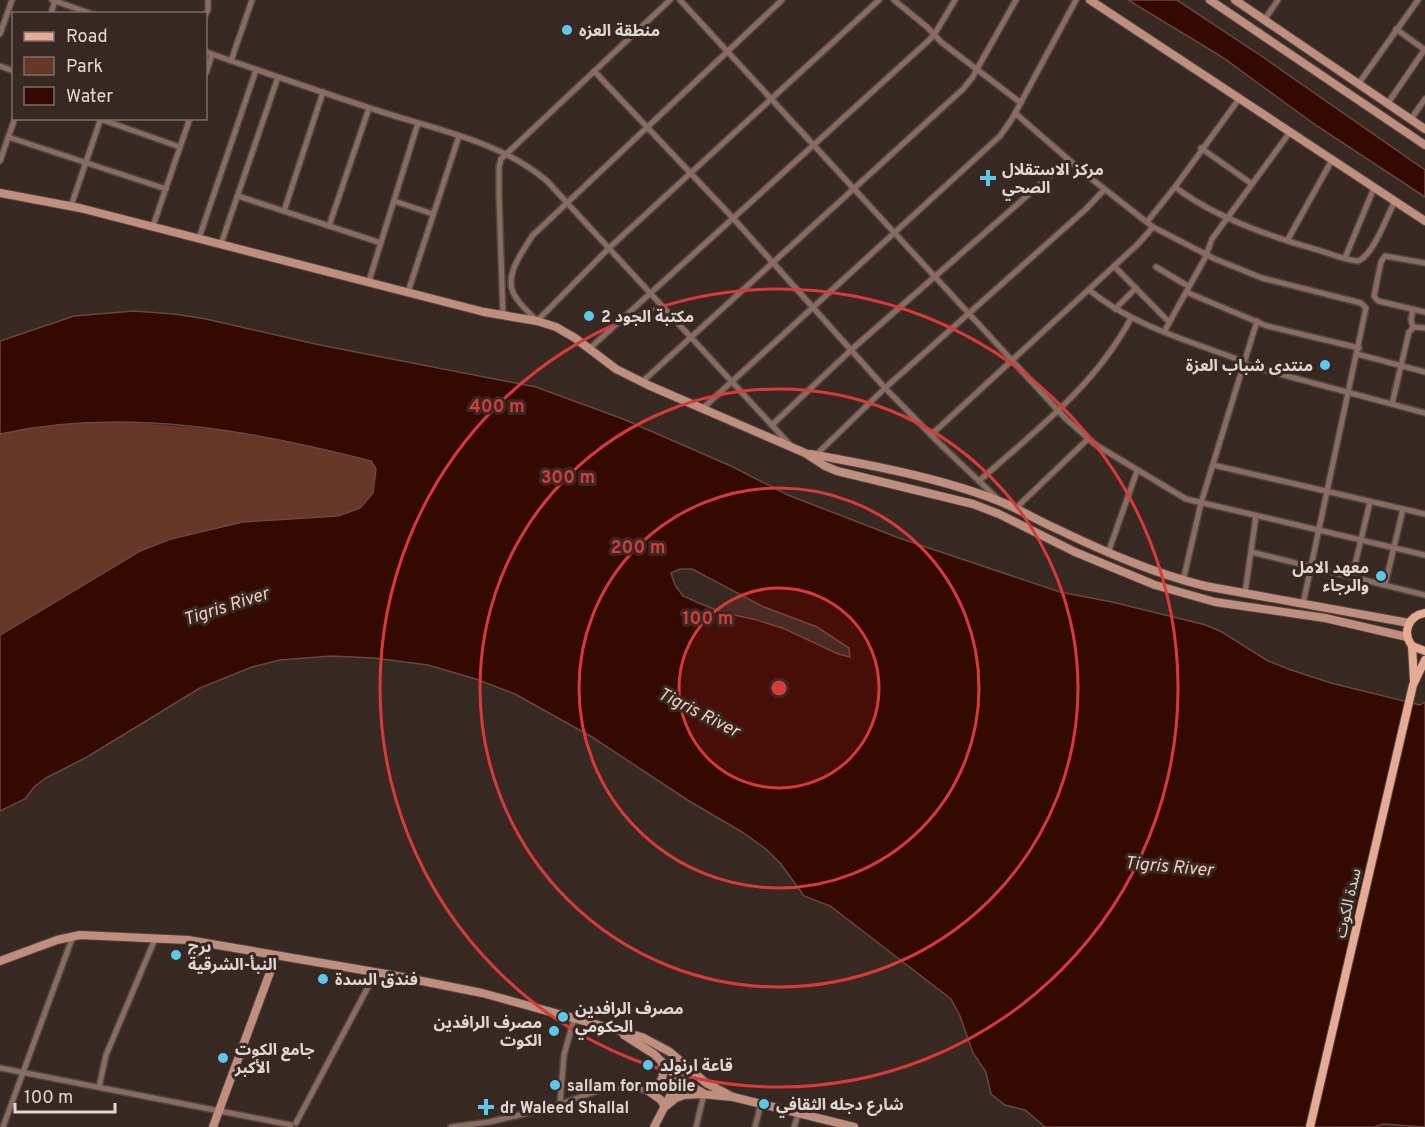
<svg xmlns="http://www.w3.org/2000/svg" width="1425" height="1127" viewBox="0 0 1425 1127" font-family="Overpass,'Noto Sans Arabic',sans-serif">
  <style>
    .green { fill: #663726 }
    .water { fill: #330900; stroke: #67473f; stroke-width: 1.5; fill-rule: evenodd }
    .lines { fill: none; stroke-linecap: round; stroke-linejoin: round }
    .street-casing { stroke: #52443e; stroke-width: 8 }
    .secondary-casing { stroke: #52443e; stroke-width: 10 }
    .primary-casing { stroke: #52443e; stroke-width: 10 }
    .street { stroke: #896c61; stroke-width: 5 }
    .secondary { stroke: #be8f7f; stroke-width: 8 }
    .primary { stroke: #e6ab95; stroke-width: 8 }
    .ring { fill: none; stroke: #d73a39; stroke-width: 3 }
    .poi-dot { fill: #5cc7e8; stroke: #372822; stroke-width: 2 }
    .labels { text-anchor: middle; stroke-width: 6; stroke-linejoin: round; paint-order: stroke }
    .poi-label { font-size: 16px; font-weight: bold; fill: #e1d7d3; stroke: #372822; text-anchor: start }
    .street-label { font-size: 16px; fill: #e1d7d3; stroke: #372822 }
    .water-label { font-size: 18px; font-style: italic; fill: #f4cdbf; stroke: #372822 }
    .centre { fill: #d73a39; stroke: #372822; stroke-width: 3 }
    .ring-label { font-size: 18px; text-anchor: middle; font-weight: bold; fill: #d73a39; stroke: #372822; stroke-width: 6; stroke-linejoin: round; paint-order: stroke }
  </style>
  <rect width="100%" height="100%" fill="#372822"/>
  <path class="green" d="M110 421 234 431 307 444 371 461 376 469 373 493 360 508 339 516 243 522 171 539 140 551 0 635V434L65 422Z"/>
  <g class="water">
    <path d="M1128 0H1177L1257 53 1425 170V197L1317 126 1222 57Z"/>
    <path d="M134 311 174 314 206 319 320 345 536 387 623 419 731 466 788 495 899 538 1060 592 1112 602 1206 625 1222 632 1268 661 1291 670 1331 683 1420 705 1425 702V1127L1383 1124 1374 1127H1045L1025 1110 1005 1105 991 1094 986 1072 973 1053 960 1016 951 999 830 906 804 896 781 864 766 849 742 832 689 801 592 737 515 694 476 679 428 665 374 658 331 656 280 660 252 667 200 688 87 757 46 778 34 787 25 799 0 811V635L140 551 171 539 243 522 338 516 360 508 373 493 376 469 371 461C251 430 123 407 0 434V341L74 316ZM680 569H692L764 607 817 627 849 648 850 657 838 654 785 629 757 620 721 612 699 603 683 596 675 585 671 573Z"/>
  </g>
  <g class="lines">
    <defs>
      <g id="street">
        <path d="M52 0 92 14"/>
        <path d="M680 0 1066 419 1096 445 1186 499 1425 555"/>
        <path d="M782 0 532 236C523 251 505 274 513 292 517 303 529 312 537 321L609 248 879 0"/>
        <path d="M894 0 927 27 941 42 1021 103"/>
        <path d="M51 14 55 0"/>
        <path d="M206 14 208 10V0"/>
        <path d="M1265 19 1278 0"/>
        <path d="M1396 29 1425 50"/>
        <path d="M0 34 12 0"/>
        <path d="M206 52C263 72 321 92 379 111 437 130 500 141 547 181L791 446"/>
        <path d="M231 61 252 0"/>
        <path d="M0 66 14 71"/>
        <path d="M594 71 733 218 885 388 939 443 1000 501"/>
        <path d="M206 73 212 55"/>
        <path d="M1359 83 1418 0"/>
        <path d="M1239 99 1175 187C1214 217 1271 237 1318 250 1331 254 1345 260 1358 261 1373 256 1387 216 1395 201"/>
        <path d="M1388 103 1425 49"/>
        <path d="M1015 113 1084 173 1153 227 1215 259 1262 278 1361 303 1366 308 1303 604"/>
        <path d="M100 119 180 147"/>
        <path d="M1411 119 1425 99"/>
        <path d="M8 137 166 189"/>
        <path d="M1201 148 1252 184"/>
        <path d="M0 161 15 118"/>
        <path d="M238 196 381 243"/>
        <path d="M394 201 433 214"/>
        <path d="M71 206 101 118"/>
        <path d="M284 211 323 92"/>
        <path d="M1147 222 1175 187"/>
        <path d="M153 226 190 118"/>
        <path d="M329 226 369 108"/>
        <path d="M199 238 256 70"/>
        <path d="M1287 241 1332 160"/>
        <path d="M221 244 278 77"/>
        <path d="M1345 258 1374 188"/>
        <path d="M1425 263 1385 256 1381 262 1374 296 1378 301 1425 312"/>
        <path d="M1114 266 1169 322"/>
        <path d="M1156 267 1188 286"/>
        <path d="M369 281 418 123"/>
        <path d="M1089 290C1132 325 1186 340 1237 359L1250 366 1425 413"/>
        <path d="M408 292 459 136"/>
        <path d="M1186 292 1267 326 1359 348"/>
        <path d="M1115 309 1136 288"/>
        <path d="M503 315 499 196V167L501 159 670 0"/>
        <path d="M1413 327 1411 320 1413 309"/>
        <path d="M1164 332 1205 258 1212 239 1290 132"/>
        <path d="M589 349 927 42 934 35 955 0"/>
        <path d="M1357 354 1425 372"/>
        <path d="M642 382 963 89 972 78 1016 0"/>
        <path d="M1392 404 1409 332 1414 327 1425 328"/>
        <path d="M702 409 1000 136 1012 119 1076 0"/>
        <path d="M772 425 851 350 1068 160"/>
        <path d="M931 435 1138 244 1153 227"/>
        <path d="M816 455 885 388 1086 209 1104 190"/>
        <path d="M1213 465 1425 514"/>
        <path d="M979 481C1035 431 1096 385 1131 318"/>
        <path d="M1016 508 1088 439"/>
        <path d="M1251 552 1425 595"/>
        <path d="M1108 553 1137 471"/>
        <path d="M1352 577 1370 502"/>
        <path d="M1183 581 1201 503 1257 321"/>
        <path d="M1385 585 1403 509"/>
        <path d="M1245 593 1256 516"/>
        <path d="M0 1068 291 1125"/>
        <path d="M99 1087 106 1055 155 939"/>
        <path d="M560 1103 564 1055 574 1019"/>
        <path d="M296 1123 376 972"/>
        <path d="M3 1127 73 936"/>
        <path d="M451 1127 489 1122 546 1109 606 1088 618 1087 647 1090 675 1086"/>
        <path d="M696 1127 704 1094"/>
        <path d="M755 1127 761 1104"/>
        <path d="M794 1127 799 1112"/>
      </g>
      <g id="secondary">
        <path d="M1090 0 1425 221"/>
        <path d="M1210 0 1425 145"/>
        <path d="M1235 0 1425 129"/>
        <path d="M0 193 80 208 484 312 537 321 556 327 575 338 616 369 648 385 805 453 825 466 837 471 973 504 999 514 1075 552 1155 585 1215 602 1325 618 1407 637"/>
        <path d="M810 454C871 465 941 478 999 501 1019 509 1037 520 1057 529 1105 552 1153 573 1205 586L1409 623"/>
        <path d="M0 961 57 940 80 935 188 940 392 975 482 993 642 1037 670 1052 706 1083 733 1097"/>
        <path d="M624 1035 654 1054 679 1079 703 1093"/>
        <path d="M647 1090 661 1100 665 1107 676 1098 684 1095 701 1094 733 1097 854 1127"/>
        <path d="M647 1090C663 1083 665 1078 662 1062"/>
        <path d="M213 1127 276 956"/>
        <path d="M654 1127 686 1065"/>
      </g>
      <g id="primary">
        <path d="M1425 613C1408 616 1402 632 1412 646L1425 651"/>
        <path d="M1412 646 1414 681"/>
        <path d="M1310 1127 1413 685 1425 660"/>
      </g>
    </defs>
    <use href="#street" class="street-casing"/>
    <use href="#secondary" class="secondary-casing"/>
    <use href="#primary" class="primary-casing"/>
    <use href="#street" class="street"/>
    <use href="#secondary" class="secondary"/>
    <use href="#primary" class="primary"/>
  </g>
  <circle cx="779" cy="688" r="100" fill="#d73a39" fill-opacity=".12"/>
  <g class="ring">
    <circle cx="779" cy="688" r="100"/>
    <circle cx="779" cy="688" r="200"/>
    <circle cx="779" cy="688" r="299"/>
    <circle cx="779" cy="688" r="399"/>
  </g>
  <g class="poi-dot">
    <circle cx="567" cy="30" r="6"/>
    <path d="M985 169h6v6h6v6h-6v6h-6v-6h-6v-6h6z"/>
    <circle cx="589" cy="316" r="6"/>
    <circle cx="1325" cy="365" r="6"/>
    <circle cx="1381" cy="576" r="6"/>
    <circle cx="176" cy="955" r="6"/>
    <circle cx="323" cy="979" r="6"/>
    <circle cx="563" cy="1017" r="6"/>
    <circle cx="554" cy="1031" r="6"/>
    <circle cx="223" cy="1058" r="6"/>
    <circle cx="648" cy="1065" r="6"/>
    <circle cx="555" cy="1085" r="6"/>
    <circle cx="764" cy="1104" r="6"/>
    <path d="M483 1098h6v6h6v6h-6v6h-6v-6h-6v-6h6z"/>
  </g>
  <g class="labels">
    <g class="poi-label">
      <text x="579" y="36">منطقة العزه</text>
      <text x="1002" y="175">مركز الاستقلال<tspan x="1002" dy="18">الصحي</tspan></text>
      <text x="601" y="322">مكتبة الجود 2</text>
      <text x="1313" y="371" text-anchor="end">منتدى شباب العزة</text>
      <text x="1369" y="573" text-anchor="end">معهد الامل<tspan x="1369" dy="18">والرجاء</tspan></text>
      <text x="188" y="952">برج<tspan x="188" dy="18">النبأ-الشرقية</tspan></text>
      <text x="335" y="985">فندق السدة</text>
      <text x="575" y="1014">مصرف الرافدين<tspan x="575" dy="18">الحكومي</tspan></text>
      <text x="542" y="1028" text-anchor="end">مصرف الرافدين<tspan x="542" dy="18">الكوت</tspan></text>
      <text x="235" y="1055">جامع الكوت<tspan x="235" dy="18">الأكبر</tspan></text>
      <text x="660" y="1071">قاعة ارنولد</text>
      <text x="567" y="1091">sallam for mobile</text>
      <text x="776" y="1110">شارع دجله الثقافي</text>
      <text x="500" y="1113">dr Waleed Shallal</text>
    </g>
    <g class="street-label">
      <text transform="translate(1347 903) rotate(-77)" y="6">سدة الكوت</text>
    </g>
    <g class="water-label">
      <text transform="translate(226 606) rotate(-18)" y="6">Tigris River</text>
      <text transform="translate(699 712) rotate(27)" y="6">Tigris River</text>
      <text transform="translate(1169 866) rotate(5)" y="6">Tigris River</text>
    </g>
  </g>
  <circle cx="779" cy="688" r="9" class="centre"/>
  <g class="ring-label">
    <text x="497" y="412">400 m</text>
    <text x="568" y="483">300 m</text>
    <text x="638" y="553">200 m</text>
    <text x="708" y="624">100 m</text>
  </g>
  <rect x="12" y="12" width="195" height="108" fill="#372822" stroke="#7b6e69" stroke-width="1.5"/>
  <rect x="24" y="32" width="30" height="9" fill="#e6ab95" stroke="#7b6e69" stroke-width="1.5"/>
  <text x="66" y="42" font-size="18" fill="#e1d7d3">Road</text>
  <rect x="24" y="57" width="30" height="18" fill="#663726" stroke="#7b6e69" stroke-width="1.5"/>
  <text x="66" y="72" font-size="18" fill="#e1d7d3">Park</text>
  <rect x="24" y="87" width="30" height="18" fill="#330900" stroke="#7b6e69" stroke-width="1.5"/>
  <text x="66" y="102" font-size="18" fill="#e1d7d3">Water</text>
  <path d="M15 1103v9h100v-9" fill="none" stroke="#e1d7d3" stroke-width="3"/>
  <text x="24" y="1103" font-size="18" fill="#e1d7d3" stroke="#372822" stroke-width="4.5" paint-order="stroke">100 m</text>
</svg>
